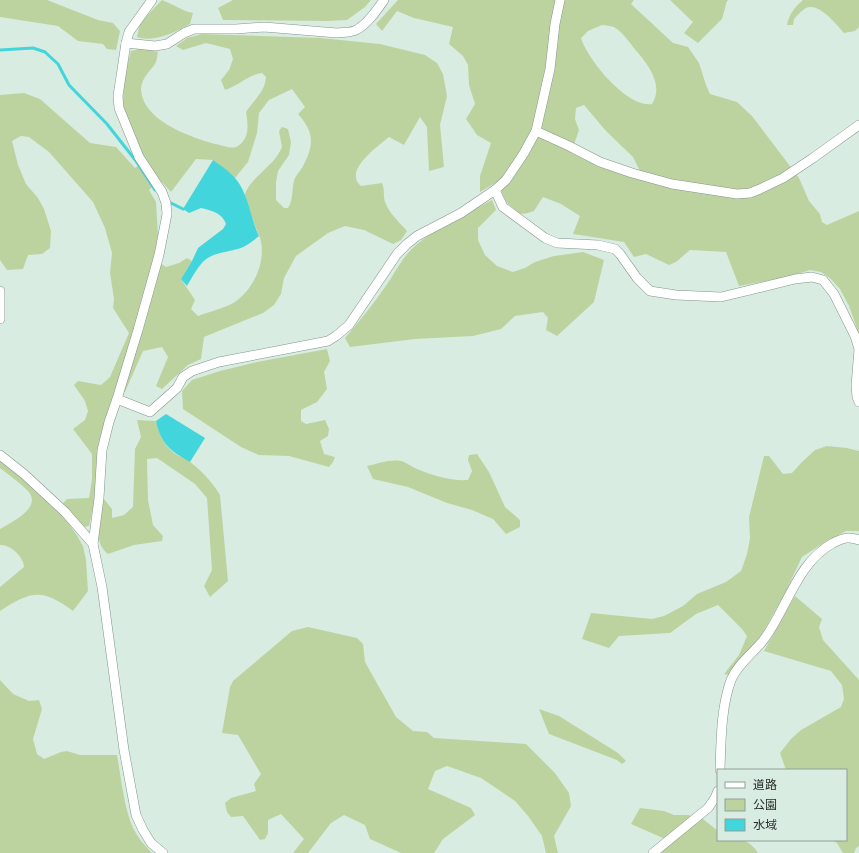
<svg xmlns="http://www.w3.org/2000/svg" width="859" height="853" viewBox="0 0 859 853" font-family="Raleway,'Noto Sans JP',sans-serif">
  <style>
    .green { fill: #bdd39f; fill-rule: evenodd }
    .water { fill: #42d5db }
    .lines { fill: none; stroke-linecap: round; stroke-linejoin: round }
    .stream { stroke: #42d5db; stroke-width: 3 }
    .minor-casing { stroke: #83958c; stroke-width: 10 }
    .minor { stroke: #fff; stroke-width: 9 }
  </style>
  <rect width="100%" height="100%" fill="#d9ece1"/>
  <g class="green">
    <path d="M0 0H47L98 20 113 23 120 31 116 50 107 49 103 44 78 41 58 26 0 17Z"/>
    <path d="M162 0C173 4 182 11 193 13L190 24C175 32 155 43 137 37L140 23Z"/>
    <path d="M233 0H371L365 7 347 20 328 21 223 20 218 8Z"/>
    <path d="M398 0H634L631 4 673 43 688 47 699 63 706 85 710 94 737 102 752 116 799 178 809 201 820 214 822 222 827 225 859 211V334L849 306 840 289 831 279 821 272 810 270 788 277 739 286 726 252 690 250 676 262 669 265 646 254 634 257 624 242 573 234 580 216 561 204 543 197 534 211 528 213 520 214 507 203 497 182 480 192V176L491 143 477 135 466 119 475 104 469 85 468 65 463 56 449 44 453 27 414 18 397 11 382 31 376 24ZM602 25C605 25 610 26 614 27 622 32 628 40 633 47 646 62 665 84 652 104 627 108 588 60 581 38L588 31ZM584 105 606 131 633 157 639 169 636 178 597 166 571 153 579 130 575 119 576 108Z"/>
    <path d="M670 0H729L727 1 722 19 698 43 684 33 693 22Z"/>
    <path d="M803 0H859V27L855 31 844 33C836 24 819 2 806 8 802 10 797 16 794 19L793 25H787C789 14 795 7 803 0Z"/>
    <path d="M202 34 321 38 380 44 425 55 437 63 443 74 447 96 440 125 444 167 429 171 427 127 420 117 404 145 389 137C377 147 343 171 361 186L382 183C385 190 383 196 385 202 389 213 399 222 407 231L401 240 393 244 364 230 345 226 328 233 296 256 284 278 281 294 274 305 263 313 204 337 201 359 188 365 162 389 156 386 168 357 162 347 143 351 125 392 116 389 98 445 95 499 89 526 84 527 63 503 67 499 89 498 92 479V454L73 429 85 420 88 411 85 401 74 385 78 381 101 385 110 377 129 333 113 308 114 299 110 273 112 253 105 228 93 202 49 152 29 137 21 136 12 141 18 165 26 184 38 198 44 209 51 231 50 248 42 254 28 255 23 269 7 270 0 260V95L24 93 40 99 90 143 116 147 135 168 146 161 139 147 123 107 124 78 131 51 143 48 158 52C157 56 157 61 155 64 150 71 142 78 141 88 141 120 190 137 215 144 222 145 232 150 238 146 250 138 248 124 246 112 254 100 265 92 266 77L262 73C250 74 238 86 225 90L221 80 229 70 233 59 230 49 206 43 183 50 176 46 187 38ZM292 89 305 107 298 114C315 133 314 146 302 168 300 171 297 174 295 178 291 188 294 199 288 208H284L276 200V182L278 171 289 155 291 142 288 129 282 127 279 131 282 147C280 152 277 156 274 160 267 168 246 185 245 195 245 200 256 229 259 235 268 258 255 288 235 302 225 308 208 312 198 316L191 309 195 300 181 279 192 261 187 258 179 263 166 267 154 259 158 235 156 202 149 190 160 180 171 192 196 159 213 160 235 178 248 162 257 133 259 113 269 100Z"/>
    <path d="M492 200 496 210 478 228V240L485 255 497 266 513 272 525 268 535 262 554 256 583 252 604 260 594 302 557 336 546 330 548 318 543 312 515 316 501 329 473 336 415 339 350 347 345 338C359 321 373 305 385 287 396 272 401 258 416 245 438 226 466 214 492 200Z"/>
    <path d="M327 349 330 361 324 372 327 389 317 402 301 410V421L306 424 325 420 329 429 328 436 320 441 324 454 335 457 333 462 329 467 289 456 259 455 241 447 183 409 182 391 192 380 220 371 257 362Z"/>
    <path d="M137 420 156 421C159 433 163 445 174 453 179 457 186 458 190 462 202 471 213 483 220 495L228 581 210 597 204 586 212 570 207 498 195 484 157 458 147 459 148 500 153 525 163 536 162 541 134 545 108 554C91 541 101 517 104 499L112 509V518L124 515 133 507 135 449 141 437Z"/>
    <path d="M827 446 847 448 859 451V531H846L825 542 802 557 784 595 763 632 729 675 724 674 739 655 747 636 742 629 718 605 696 614 670 633 619 636 609 648 582 639 591 613 652 619 664 616 683 606 697 594 726 582 741 571 747 554 750 538 749 517 764 456H769L783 474 792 473 801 463 815 450Z"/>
    <path d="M477 454 489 472 505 507 520 520V527L506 534 493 519 472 510 447 503 408 487 373 479 367 466C377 464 390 459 401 461 406 462 412 467 417 469 434 476 451 481 468 480L472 471 468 460 469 455Z"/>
    <path d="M0 460 36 488 62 514 76 534 83 546 86 560 88 591 73 611C42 588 31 591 0 611V587L24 567C24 557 10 544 0 545V529C12 522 44 507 27 490 19 482 9 475 0 468Z"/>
    <path d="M795 596 822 619 819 627 823 640 859 680V846L856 848 854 853H843L837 843 832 840H846V770H786L780 753 791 739 801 730 841 707 844 699 842 685 831 671 764 651Z"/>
    <path d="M308 627 357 638 363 644 365 662 396 717 413 731 427 732 434 738 526 744 555 773 569 793 571 806 554 836 558 853H546L542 836 528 816 515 801 481 778 447 766 435 771 428 789 471 808 475 815 443 839 434 853H401L370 839 365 825 344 815 331 823 308 853H293L304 839 281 814 268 820V833L265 839 260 840 243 816 231 817 227 812 225 803 231 798 256 791 254 784 261 774 238 735 222 733 230 687 233 681 292 631Z"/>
    <path d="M0 680 13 694 29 701 39 700 42 709 33 739 37 754 44 759 61 752 67 751 80 755H117C121 777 124 808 133 828 138 838 145 846 152 853H0Z"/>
    <path d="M539 709 559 716 618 753 626 761 622 764 617 760 549 734Z"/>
    <path d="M640 808 664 811 674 815H688L703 819 718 831V840C736 840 747 836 758 853H661L672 842 631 824Z"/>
  </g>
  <g class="water">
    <path d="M213 160C220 165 229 171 235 178 249 194 250 218 259 236 253 241 248 245 241 248 229 252 215 252 205 260 197 267 192 278 187 286L181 279 192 261 198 248 223 229 226 224C222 213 213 211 201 208L189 213 183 209Z"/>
    <path d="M166 414 205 438 190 462C170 451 161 444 156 421Z"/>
  </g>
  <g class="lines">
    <g class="stream">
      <path d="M0 50 33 48 45 52 58 64 69 85 107 124 136 161 155 190"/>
      <path d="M171 203 183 209"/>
    </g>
    <defs>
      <g id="minor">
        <path d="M126 43 155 46 167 44 184 33 194 29H236L264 27 337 33C343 32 351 33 356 30 367 25 377 10 384 0"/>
        <path d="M536 131 569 146 600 162 632 173 672 184 737 194 750 193 760 189 783 178 813 158 859 125"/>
        <path d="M495 190 503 207 545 238 557 243 598 245 615 249 620 254 637 278 650 291 676 295 721 297 795 279 812 277 823 280 834 294 855 336 859 349 856 386 857 397 859 402"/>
        <path d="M0 291V319"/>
        <path d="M117 399 150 412 177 388 183 377 192 371 219 362 328 341 336 336 349 325 397 254 407 244 417 236 461 213 495 190 506 180 524 153 536 131 550 69 555 24 560 0"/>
        <path d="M0 455 24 474 65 512 93 544 102 587 124 750 136 815 143 830 151 843 163 853"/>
        <path d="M93 544 99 498 102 450 109 422 117 399 138 330 159 255 167 214 166 203 162 192 139 157 119 108 118 96 126 43 129 32 152 0"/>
        <path d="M720 770C721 741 721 707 731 680 738 663 755 652 765 638 788 606 797 563 833 543 843 538 849 536 859 540"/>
        <path d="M653 853 708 808 715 798 718 791"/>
      </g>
    </defs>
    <use href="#minor" class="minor-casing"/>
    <use href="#minor" class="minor"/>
  </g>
  <rect x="717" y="769" width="130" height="72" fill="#d9ece1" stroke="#919f97"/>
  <rect x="725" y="782" width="20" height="6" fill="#ffffff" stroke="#919f97"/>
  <text x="753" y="789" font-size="12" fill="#252c29">道路</text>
  <rect x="725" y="799" width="20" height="12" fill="#bdd39f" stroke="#919f97"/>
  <text x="753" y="809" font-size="12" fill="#252c29">公園</text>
  <rect x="725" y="819" width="20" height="12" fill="#42d5db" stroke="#919f97"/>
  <text x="753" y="829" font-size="12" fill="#252c29">水域</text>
</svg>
